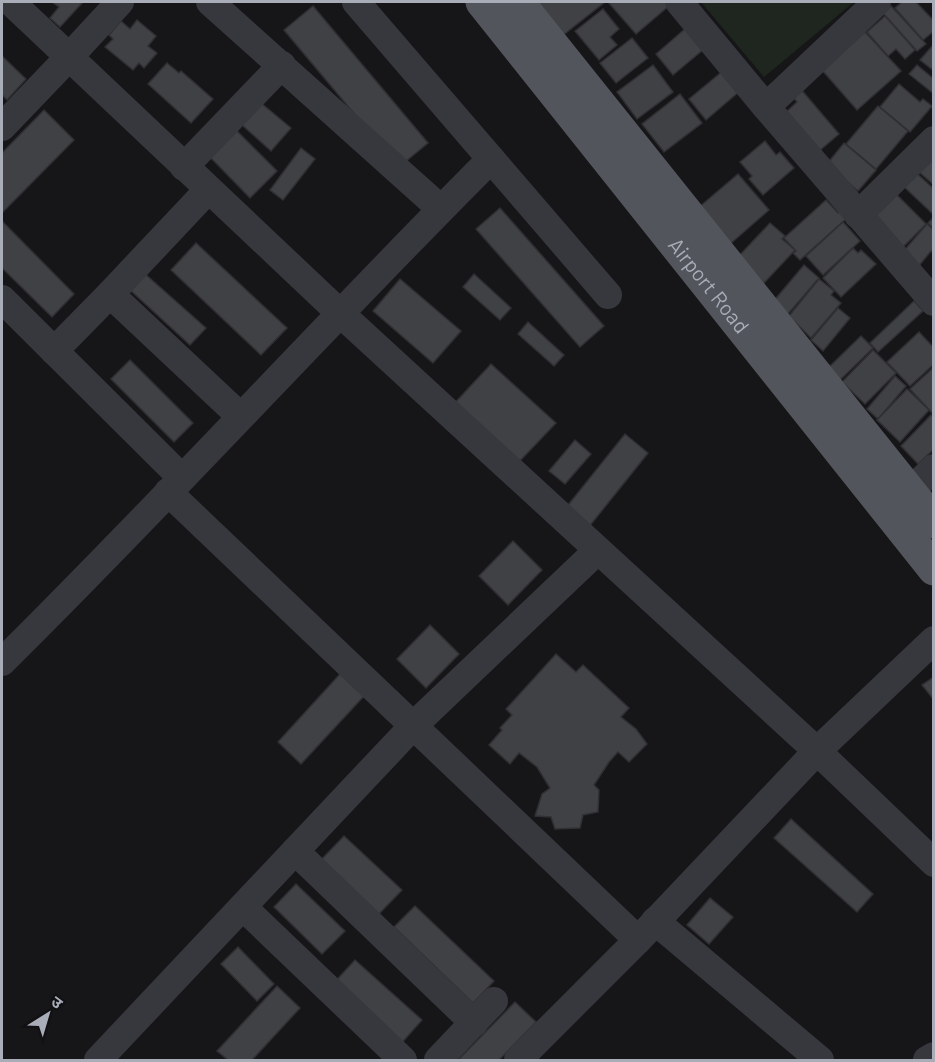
<svg xmlns="http://www.w3.org/2000/svg" width="935" height="1062" viewBox="0 0 935 1062" font-family="Barlow,'Noto Sans Devanagari',sans-serif">
  <style>
    .green { fill: #1e261f }
    .building { fill: #404145; stroke: #303034; stroke-width: 1.5 }
    .lines { fill: none; stroke-linecap: round; stroke-linejoin: round }
    .minor { stroke: #37383d; stroke-width: 28 }
    .major { stroke: #53555c; stroke-width: 33 }
    .labels { text-anchor: middle; stroke-width: 4.5; stroke-linejoin: round; paint-order: stroke }
    .street-label { font-size: 21px; fill: #a8adb8; stroke: #111113 }
  </style>
  <rect width="100%" height="100%" fill="#161618"/>
  <path class="green" d="M701 2H854L764 77Z"/>
  <g class="building">
    <path d="M52 2H83L60 27 50 18 59 7Z"/>
    <path d="M534 2H605L562 36Z"/>
    <path d="M608 2H667L670 5 636 34Z"/>
    <path d="M902 2H916L934 21V31L923 40 895 8Z"/>
    <path d="M313 6 428 143 399 167 284 30Z"/>
    <path d="M891 6 926 44 917 51 883 13Z"/>
    <path d="M603 9 619 29 610 37 617 45 599 60 575 31Z"/>
    <path d="M885 16 915 50 905 59 896 49 888 56 867 32Z"/>
    <path d="M137 20 156 36 148 46 157 53 144 68 139 63 133 70 105 47 113 39 109 35 121 21 130 29Z"/>
    <path d="M686 28 704 49 673 75 656 54Z"/>
    <path d="M865 32 901 71 857 110 822 70Z"/>
    <path d="M632 38 648 58 616 83 600 63Z"/>
    <path d="M934 44V71L920 60Z"/>
    <path d="M2 56 26 79 7 100 2 95Z"/>
    <path d="M167 63 179 73 181 71 213 99 191 123 148 84Z"/>
    <path d="M653 65 673 92 637 119 617 92Z"/>
    <path d="M917 65 934 79V94L909 74Z"/>
    <path d="M724 70 741 90 706 120 689 99Z"/>
    <path d="M899 84 920 102 923 99 932 106 910 132 880 107Z"/>
    <path d="M799 87 839 134 818 152 785 113 797 102 791 94Z"/>
    <path d="M680 94 702 123 664 152 642 124Z"/>
    <path d="M261 103 291 128 271 151 242 125Z"/>
    <path d="M878 106 908 131 876 169 846 144Z"/>
    <path d="M44 110 74 140 2 213V153Z"/>
    <path d="M237 131 277 171 250 198 210 157Z"/>
    <path d="M765 141 776 155 780 152 794 168 763 195 749 179 752 176 740 162Z"/>
    <path d="M844 143 876 170 858 191 827 164Z"/>
    <path d="M301 148 315 159 283 200 270 190Z"/>
    <path d="M934 159V185L918 171Z"/>
    <path d="M913 170 934 189V215L901 184Z"/>
    <path d="M738 174 769 210 729 245 698 208Z"/>
    <path d="M895 193 926 224 902 248 871 217Z"/>
    <path d="M826 200 838 213 840 211 847 218 800 260 793 253 796 251 784 238Z"/>
    <path d="M500 208 604 326 580 347 476 229Z"/>
    <path d="M934 217V229L928 223Z"/>
    <path d="M2 221 74 294 52 317 2 268Z"/>
    <path d="M843 222 860 241 823 275 806 256Z"/>
    <path d="M770 223 785 236 782 239 795 250 764 283 737 258Z"/>
    <path d="M927 224 934 230V253L931 251 918 267 902 253Z"/>
    <path d="M196 243 287 328 261 355 171 270Z"/>
    <path d="M853 248 858 253 861 250 876 264 841 297 823 278Z"/>
    <path d="M804 265 819 278 787 315 772 303Z"/>
    <path d="M144 273 206 328 190 345 129 289Z"/>
    <path d="M474 274 511 308 500 320 463 287Z"/>
    <path d="M400 279 461 331 433 363 373 311Z"/>
    <path d="M819 279 834 291 831 295 841 303 811 338 789 316Z"/>
    <path d="M914 301 923 311 878 352 870 343Z"/>
    <path d="M838 308 850 318 823 351 811 340Z"/>
    <path d="M528 322 564 355 554 366 518 334Z"/>
    <path d="M919 332 934 348V364L910 386 887 362Z"/>
    <path d="M861 336 873 348 840 380 828 368Z"/>
    <path d="M873 350 896 373 865 404 842 382Z"/>
    <path d="M130 360 193 423 174 442 111 379Z"/>
    <path d="M491 364 556 423 516 465 452 406Z"/>
    <path d="M934 367V415L910 389Z"/>
    <path d="M895 376 906 386 878 419 867 409Z"/>
    <path d="M907 389 929 410 900 442 877 420Z"/>
    <path d="M931 415 934 417V449L918 464 901 446Z"/>
    <path d="M625 434 648 453 588 528 565 509Z"/>
    <path d="M575 440 591 454 565 484 549 471Z"/>
    <path d="M513 541 542 570 508 605 479 576Z"/>
    <path d="M430 625 459 654 426 688 397 659Z"/>
    <path d="M556 654 576 672 583 665 629 708 621 717 636 729 647 744 629 762 618 752 609 762 594 785 599 790 598 812 583 815 580 828 555 829 551 817 535 816 542 794 550 788 537 767 519 753 510 764 489 745 502 730 500 728 512 715 506 709Z"/>
    <path d="M340 674 364 696 301 764 278 742Z"/>
    <path d="M934 677V700L922 685Z"/>
    <path d="M791 819 873 894 857 912 774 838Z"/>
    <path d="M344 836 402 890 378 915 320 861Z"/>
    <path d="M296 884 345 931 322 954 274 907Z"/>
    <path d="M710 898 733 917 709 944 687 925Z"/>
    <path d="M415 906 494 981 473 1003 394 927Z"/>
    <path d="M238 947 274 984 257 1001 221 964Z"/>
    <path d="M355 960 422 1020 398 1047 331 986Z"/>
    <path d="M277 986 300 1008 252 1060H228L217 1051Z"/>
    <path d="M515 1002 536 1022 499 1060H458Z"/>
  </g>
  <g class="lines">
    <g class="minor">
      <path d="M11 2 341 314 817 751 934 640"/>
      <path d="M210 2 441 209"/>
      <path d="M679 2 766 107 934 302"/>
      <path d="M766 107 877 2"/>
      <path d="M2 127 70 56 120 2"/>
      <path d="M491 159 608 295"/>
      <path d="M184 167 282 65"/>
      <path d="M208 190 110 294 240 416"/>
      <path d="M858 215 934 140"/>
      <path d="M2 299 182 478"/>
      <path d="M54 351 110 294"/>
      <path d="M168 492 638 940"/>
      <path d="M909 492 934 468"/>
      <path d="M2 662C168 498 326 324 491 159L356 2"/>
      <path d="M295 851 474 1023"/>
      <path d="M243 907 403 1060"/>
      <path d="M655 921 820 1060"/>
      <path d="M98 1060 413 726 597 551"/>
      <path d="M438 1060 494 1001"/>
      <path d="M518 1060 638 940 817 751 934 863"/>
      <path d="M927 1060 934 1056"/>
    </g>
    <g class="major">
      <path id="s1" d="M482 2 934 569"/>
      <path d="M518 2 934 522"/>
    </g>
  </g>
  <g class="labels">
    <g class="street-label">
      <text dy="7" stroke="none"><textPath href="#s1" startOffset="363">Airport Road</textPath></text>
    </g>
  </g>
  <rect width="935" height="1062" fill="none" stroke="#a8adb8" stroke-width="6"/>
  <g transform="translate(48 1014) rotate(37)" stroke="#111113" stroke-width="4.5" paint-order="stroke">
  <path d="M0-4.5L10 22L0 15L-10 22Z" fill="#a8adb8"/>
  <text y="-9" font-size="16" font-weight="bold" text-anchor="middle" fill="#a8adb8">उ</text>
  </g>
</svg>
